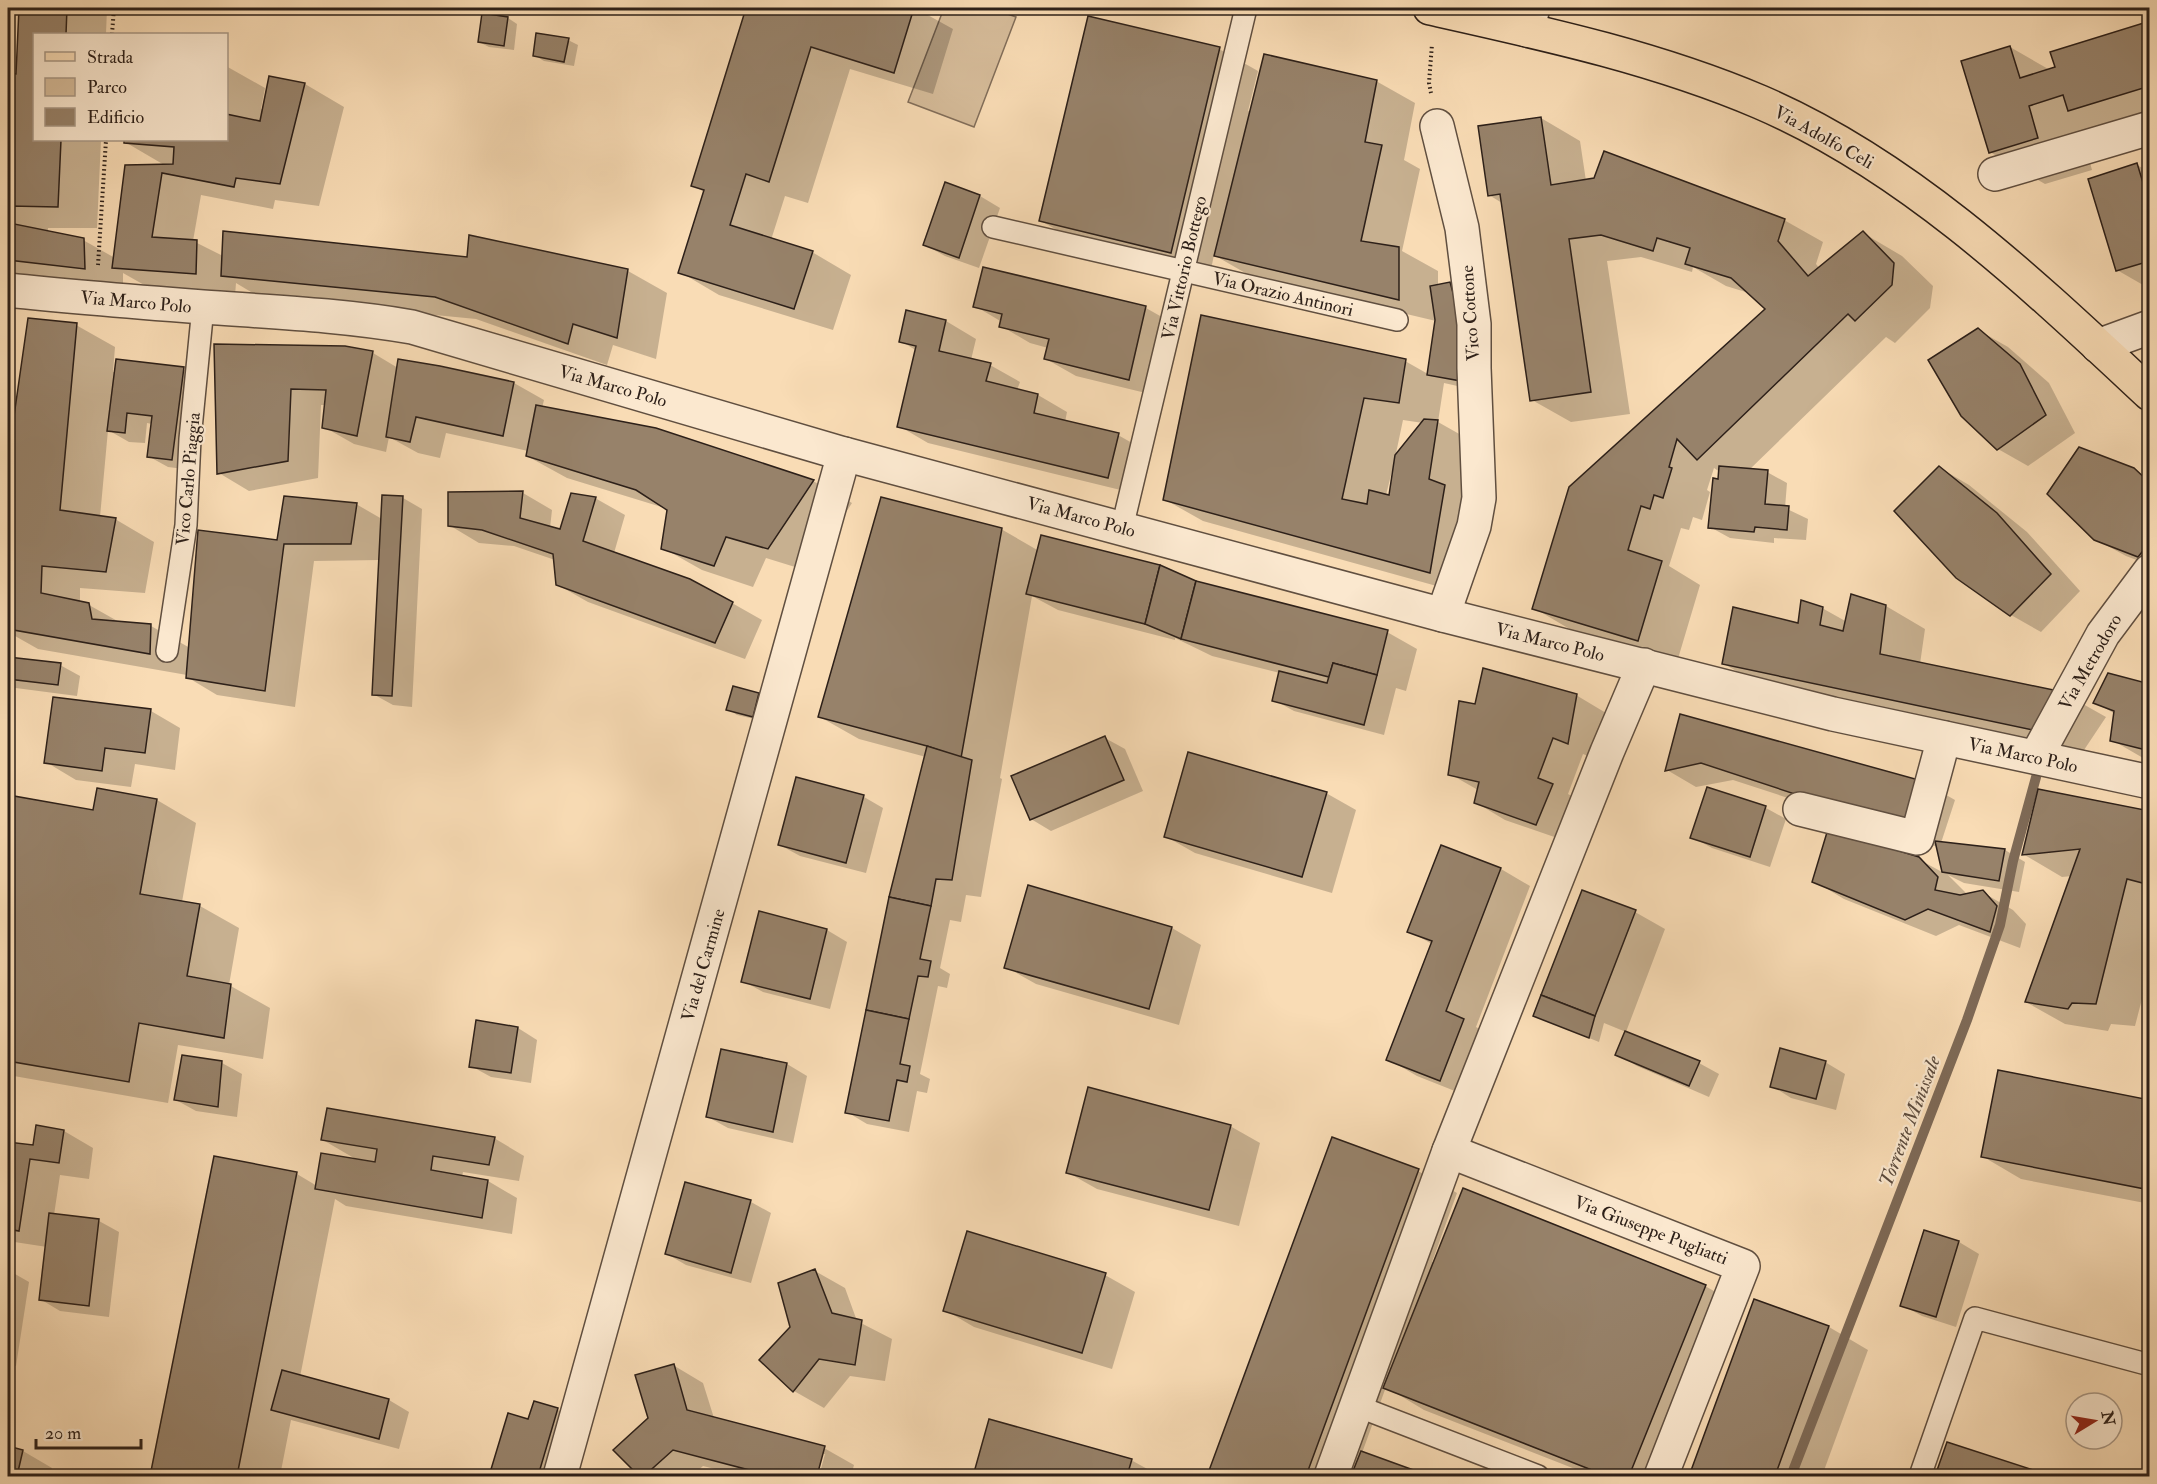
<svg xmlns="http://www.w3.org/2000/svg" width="2157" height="1484" viewBox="0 0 2157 1484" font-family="'IM FELL Double Pica',serif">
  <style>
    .green { fill: #d6bc9a; stroke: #826e5a; stroke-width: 1.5 }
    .shadow { fill: #0003; fill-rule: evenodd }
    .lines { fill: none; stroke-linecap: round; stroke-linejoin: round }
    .stream { stroke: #7e6a57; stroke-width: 10 }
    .building { fill: #97826a; stroke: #2d2019; stroke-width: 1.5 }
    .lane-casing { stroke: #604f40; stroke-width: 24 }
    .street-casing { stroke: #604f40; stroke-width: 36 }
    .primary-casing { stroke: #2d2019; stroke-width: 36 }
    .path { stroke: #2d2019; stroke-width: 4; stroke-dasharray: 1.5 3; stroke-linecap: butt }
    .lane { stroke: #fbe8cf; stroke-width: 21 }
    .street { stroke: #fbe8cf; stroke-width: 33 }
    .primary { stroke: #f9dcb5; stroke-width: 33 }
    .labels { text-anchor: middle; stroke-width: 4.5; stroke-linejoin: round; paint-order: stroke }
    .street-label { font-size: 18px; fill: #2d2019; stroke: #fbe8cf }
    .water-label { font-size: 20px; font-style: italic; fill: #5c4b3d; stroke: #fbe8cf }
  </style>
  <rect width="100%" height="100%" fill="#f9dcb5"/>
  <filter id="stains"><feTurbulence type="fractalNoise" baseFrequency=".00333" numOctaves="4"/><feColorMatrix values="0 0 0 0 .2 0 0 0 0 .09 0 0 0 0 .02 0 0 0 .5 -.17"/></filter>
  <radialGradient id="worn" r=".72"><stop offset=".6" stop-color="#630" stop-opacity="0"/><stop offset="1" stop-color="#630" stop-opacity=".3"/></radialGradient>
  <path class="green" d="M944 8H991L1016 17 974 127 908 102Z"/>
  <g class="shadow">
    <path d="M20 8H107L106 34H34V140H101L97 228H48V233L83 240 115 258 126 166H166L125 142 126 140H226V66L265 88 261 109 264 110 271 78 305 84 344 107 319 206 275 200 273 209 201 195 193 241 223 256 469 258 470 237 628 271 667 293 656 359 613 345 607 365 476 319 261 298 236 283 235 296 153 290 123 273V291L8 277V75L17 76Z"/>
    <path d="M747 8H915L953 29 933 94 850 69 808 203 785 196 771 240 812 252 851 275 833 330 719 295 680 272 704 192 693 185Z"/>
    <path d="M508 18 517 24 514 50 489 47 479 42Z"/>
    <path d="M2150 23V134L2083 137 2092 170 2045 184 1990 152 2010 47 2050 70Z"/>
    <path d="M568 40 578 45 574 66 544 61 534 55Z"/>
    <path d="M1219 49 1258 71 1248 111 1376 81 1415 103 1404 160 1420 169 1402 251 1438 271V286L1450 283 1470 295 1480 391 1444 383 1438 422 1477 444 1483 509 1469 595 1203 521 1164 499 1405 361 1428 374 1436 321 1254 278 1214 255 1210 274 1080 243 1041 221ZM1403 420 1423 423 1395 458ZM1392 471H1394L1391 496 1386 495Z"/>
    <path d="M1541 118 1580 141 1586 181 1784 220 1823 242 1816 264 1820 269 1863 233 1902 256 1933 286 1930 308 1895 343 1886 337 1749 470 1767 472 1787 483 1785 508 1808 519 1806 540 1774 538V543L1730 538 1710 527 1720 472 1714 468 1707 490 1710 492 1702 520 1693 517 1689 530 1681 528 1669 566 1700 585 1677 662 1573 631 1534 608 1767 309 1749 293 1726 286 1693 267 1692 272 1641 257 1607 261 1630 414 1571 422 1532 400 1502 203 1489 195Z"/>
    <path d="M2137 165 2150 172V289L2117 270Z"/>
    <path d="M946 184 980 196 1000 208 979 268 945 256 925 245Z"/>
    <path d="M984 269 1146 308 1176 325 1158 396 1076 376 1046 359 1048 348 1030 343 1001 326 1002 322 975 306Z"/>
    <path d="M907 312 946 321 976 339 971 360 990 365 1020 382 1017 390 1038 395 1067 412 1065 422 1118 435 1148 452 1137 494 928 443 899 426 917 351 901 341Z"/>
    <path d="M29 320 76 325 115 347 113 372 183 369 203 380 192 470 168 467 148 456 152 424 147 423 145 443 129 442 108 430 100 517 115 519 154 542 145 593 80 588V603L89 605 121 623 151 626 190 648 278 541 356 504 382 519 403 498 422 509 412 707 393 705 373 694 380 560 314 561 295 707 217 695 187 677V675L38 649 8 632V468Z"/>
    <path d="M1978 330 2008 347 2049 383 2075 433 2028 466 1998 449Z"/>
    <path d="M8 334 14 337 8 369Z"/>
    <path d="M216 346 373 353 398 368 514 383 544 400 542 408 655 429 813 481 852 503 808 571 766 558 753 587 702 570 663 548 668 509 567 478 527 456 528 451 446 433 440 458 418 453 389 437 386 452 354 444 324 427 326 405H321L318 478 249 491 219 473Z"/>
    <path d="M1940 468 1969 485 2027 532 2080 591 2041 632 2011 615 1957 577Z"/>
    <path d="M2133 469 2150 479V565L2126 556 2095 539Z"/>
    <path d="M523 493 552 510 550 528 561 531 595 498 625 515 614 553 732 603 762 620 745 659 588 602 558 585 555 560 514 546 479 543 449 525Z"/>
    <path d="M1001 529 1039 551 1195 583 1387 632 1417 649 1406 691 1396 688 1384 735 1294 711 1274 700 1280 673 1212 656 1175 638V640L1058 610 1032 596 1000 778 1002 779 981 897 966 895 961 922 950 920 940 968 950 974 947 988 938 986 920 1074 930 1079 927 1093 917 1091 909 1132 867 1124 847 1112 926 757 859 739 820 717Z"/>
    <path d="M1853 595 1886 606 1925 629 1920 664 2067 695 2106 717 2082 753 1763 686 1724 664 1799 625 1822 608 1847 622Z"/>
    <path d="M8 658 60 665 80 676 77 696 8 687Z"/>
    <path d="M2150 686V762L2112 740 2115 714 2095 702Z"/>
    <path d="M758 695 768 700 763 721 737 715 728 709Z"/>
    <path d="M1576 695 1606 713 1598 760 1583 754 1568 794 1582 802 1566 841 1505 820 1475 802 1478 790 1450 774 1477 706Z"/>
    <path d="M151 711 180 728 175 770 135 764 131 787 76 780 46 762Z"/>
    <path d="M1681 716 1925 783 1955 800 1941 843 2005 850 2025 862 2019 892 1964 883 1948 875 1968 895 1982 892 2013 910 2026 924 2020 948 1959 925 1936 936 1844 899 1814 881 1918 859 1944 873 1938 847 1733 780 1696 787 1667 770Z"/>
    <path d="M1105 738 1125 749 1143 791 1051 831 1031 819Z"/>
    <path d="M797 779 864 797 883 808 866 873 800 856 780 845Z"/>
    <path d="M1708 789 1766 808 1786 819 1770 867 1712 848 1692 837Z"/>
    <path d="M1326 793 1356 810 1332 893 1195 853 1165 836Z"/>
    <path d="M8 797 94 812 157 800 196 823 182 902 200 906 239 928 229 985 270 1008 263 1059 178 1045 168 1103 8 1075Z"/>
    <path d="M2150 813V968L2135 1026 2111 1024 2108 1031 2065 1024 2026 1002 2072 876 2062 877 2023 854Z"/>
    <path d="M1501 869 1530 886 1476 1027 1493 1037 1470 1097 1417 1076 1388 1059 1432 944 1409 931Z"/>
    <path d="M1635 912 1665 929 1626 1032 1604 1023 1599 1042 1535 1016Z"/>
    <path d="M760 913 827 930 847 942 830 1009 763 992 743 981Z"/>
    <path d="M1172 928 1201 945 1179 1025 1036 984 1006 967Z"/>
    <path d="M518 1028 537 1040 531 1083 491 1077 471 1066Z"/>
    <path d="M722 1050 787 1064 807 1076 793 1143 728 1128 708 1117Z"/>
    <path d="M1617 1054 1699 1063 1719 1074 1709 1097 1637 1066Z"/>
    <path d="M183 1056 222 1063 242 1074 237 1117 196 1111 176 1100Z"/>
    <path d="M1825 1062 1845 1074 1836 1110 1791 1098 1772 1086Z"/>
    <path d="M2150 1101V1204L2021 1179 1982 1156Z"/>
    <path d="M1230 1126 1260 1143 1239 1226 1097 1189 1067 1172Z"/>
    <path d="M64 1131 93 1148 89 1179 60 1175 54 1215 99 1221 119 1232 109 1317 60 1311 40 1299 47 1247 8 1241V1143L34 1147Z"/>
    <path d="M494 1138 524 1156 519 1181 463 1172 462 1177 488 1181 517 1198 512 1234 346 1206 335 1199 300 1377 389 1400 409 1412 399 1449 291 1420 280 1476H152L215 1158 297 1174 317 1186 359 1161 323 1140Z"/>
    <path d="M1333 1139 1418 1171 1457 1193 1432 1262 1705 1286 1744 1308 1677 1476H1593L1424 1410 1386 1387 1362 1453 1426 1476H1209Z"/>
    <path d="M686 1184 751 1202 771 1213 751 1283 686 1265 667 1254Z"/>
    <path d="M1925 1232 1959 1242 1979 1254 1956 1327 1922 1316 1902 1305Z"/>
    <path d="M8 1270 29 1282 16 1366 8 1364Z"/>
    <path d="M815 1271 845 1288 857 1321 892 1339 885 1381 850 1376 824 1408 794 1391 792 1327Z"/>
    <path d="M1105 1275 1135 1292 1112 1369 974 1327 945 1310Z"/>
    <path d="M1755 1301 1829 1327 1868 1350 1822 1476H1691Z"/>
    <path d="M673 1365 703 1383 714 1418 824 1448 854 1465 851 1476H819L825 1454H821L815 1476H743L703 1466 692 1476H641L616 1450 650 1418Z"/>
    <path d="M535 1403 558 1410 587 1427 573 1476H490L509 1414 529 1421Z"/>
    <path d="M990 1421 1131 1460 1160 1476H974Z"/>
    <path d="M1948 1444 2047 1476H1937Z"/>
    <path d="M8 1447 23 1451 52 1468 50 1476H8Z"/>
  </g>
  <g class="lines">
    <path class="stream" d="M1791 1476 1967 1020 2000 925 2013 861 2038 770"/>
  </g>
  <g class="building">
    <path d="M19 8H67L66 34H34V140H61L58 207 10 206 9 223 84 238 85 269 8 260V73L16 74Z"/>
    <path d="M746 8H914L894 73 811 47 769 182 746 174 730 225 813 251 794 309 678 273 704 190 691 186Z"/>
    <path d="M482 13 508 17 504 46 478 42Z"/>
    <path d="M1088 16 1220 47 1171 253 1039 221Z"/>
    <path d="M2150 21V86L2068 111 2063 95 2029 106 2038 138 1989 153 1961 61 2010 46 2020 78 2055 67 2050 52Z"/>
    <path d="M536 33 569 38 564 62 533 56Z"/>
    <path d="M1264 54 1377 80 1365 142 1382 145 1361 241 1399 247V300L1214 256Z"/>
    <path d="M269 76 305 83 280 184 236 178 234 187 162 173 152 237 197 240 196 274 112 268 125 165 173 164 174 147 124 143V140H226V114L260 121Z"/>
    <path d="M1541 117 1551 185 1594 178 1604 151 1785 219 1778 241 1808 276 1863 231 1894 263 1892 285 1855 321 1848 314 1697 460 1677 439 1669 467 1672 468 1663 498 1654 495 1650 509 1641 506 1628 550 1662 561 1638 641 1532 609 1569 487 1765 309 1731 278 1685 264 1690 248 1657 238 1653 251 1601 235 1569 239 1591 392 1530 401 1500 194 1488 196 1478 126Z"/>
    <path d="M2137 163 2147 196 2150 195V261L2116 271 2088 179Z"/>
    <path d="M945 182 980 195 959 258 923 245Z"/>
    <path d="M223 231 467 257 469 235 628 269 617 338 573 324 568 344 435 297 221 276Z"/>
    <path d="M983 267 1146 306 1129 380 1044 359 1049 339 999 327 1002 314 973 307Z"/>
    <path d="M1450 282 1464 332 1461 381 1427 375 1435 320 1430 286Z"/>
    <path d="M906 310 946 320 939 351 991 363 986 381 1038 394 1034 413 1119 433 1108 478 897 427 916 346 899 342Z"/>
    <path d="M1201 315 1406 359 1399 403 1364 398 1342 499 1367 504 1369 490 1389 495 1395 455 1424 419 1438 420 1429 479 1445 485 1430 573 1163 500Z"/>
    <path d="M28 318 77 323 60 510 116 518 106 572 42 566 41 593 89 603 92 619 151 624 150 654 8 629V458Z"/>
    <path d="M1978 328 2020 364 2046 415 1997 450 1961 416 1928 360Z"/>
    <path d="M214 344 345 346 373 351 357 436 322 428 326 390 291 389 288 461 217 474Z"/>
    <path d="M116 359 184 367 172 460 147 457 152 416 127 413 125 433 107 431Z"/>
    <path d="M398 359 440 366 514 382 503 436 416 417 410 442 386 437Z"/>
    <path d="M536 405 656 428 814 480 768 549 726 537 714 566 661 549 667 510 636 490 526 456Z"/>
    <path d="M2079 447 2134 468 2150 483V542L2138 557 2094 540 2047 494Z"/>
    <path d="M1719 466 1768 470 1765 504 1789 506 1787 530 1755 527 1754 532 1708 528 1713 478 1718 479Z"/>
    <path d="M1939 466 1997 513 2051 574 2010 616 1956 578 1894 511Z"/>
    <path d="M523 491 520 518 560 529 571 493 596 497 583 541 690 579 733 602 715 643 556 585 553 554 482 530 448 526V492Z"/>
    <path d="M382 495 403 496 392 696 372 695Z"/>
    <path d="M284 496 357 503 351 544H284L265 691 186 678 198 530 277 540Z"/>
    <path d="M881 497 1002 528 961 758 927 746 818 717Z"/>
    <path d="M1041 535 1160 565 1145 624 1026 594Z"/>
    <path d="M1160 565 1196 581 1181 639 1145 624Z"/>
    <path d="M1196 581 1388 630 1377 675 1333 663 1329 677 1181 639Z"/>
    <path d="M1851 594 1886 605 1880 654 2068 693 2042 732 1722 664 1733 607 1798 623 1801 600 1823 607 1820 625 1843 631Z"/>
    <path d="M8 657 61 663 58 685 8 679Z"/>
    <path d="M1333 663 1377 675 1364 725 1272 701 1279 671 1327 683Z"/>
    <path d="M1483 668 1577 694 1568 744 1553 738 1538 778 1553 784 1536 825 1474 803 1479 782 1448 775 1459 701 1475 704Z"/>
    <path d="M2108 673 2150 684V751L2110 741 2114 711 2093 703Z"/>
    <path d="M733 686 759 693 753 717 726 710Z"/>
    <path d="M53 697 151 709 145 753 105 748 102 771 44 763Z"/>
    <path d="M1680 714 1926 782 1910 832 1701 763 1665 771Z"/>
    <path d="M1105 736 1124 780 1030 820 1011 776Z"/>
    <path d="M927 746 972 760 952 880 936 879 931 906 889 897Z"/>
    <path d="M1188 752 1327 792 1302 877 1164 837Z"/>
    <path d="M796 777 864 795 846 863 778 845Z"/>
    <path d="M1707 787 1766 806 1750 857 1690 838Z"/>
    <path d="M97 788 157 799 140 894 200 904 187 976 231 984 224 1038 139 1023 129 1082 8 1061V795L93 810Z"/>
    <path d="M2038 789 2150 811V885L2127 879 2096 1004 2072 1003 2068 1009 2025 1002 2080 849 2022 855Z"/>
    <path d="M1828 829 1919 857 1938 877 1935 890 1960 895 1983 890 1997 906 1990 932 1928 909 1905 920 1812 882Z"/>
    <path d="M1935 841 2005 849 1999 881 1942 872Z"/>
    <path d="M1441 845 1501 868 1446 1011 1464 1019 1440 1081 1386 1060 1432 941 1407 932Z"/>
    <path d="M1028 885 1172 927 1149 1009 1004 968Z"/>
    <path d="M1582 890 1636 910 1595 1016 1541 995Z"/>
    <path d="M889 897 931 906 920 959 931 961 928 977 918 976 909 1019 866 1010Z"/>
    <path d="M759 911 827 929 810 999 741 982Z"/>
    <path d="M1541 995 1595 1016 1589 1038 1533 1016Z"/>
    <path d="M866 1010 909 1019 900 1064 910 1066 907 1082 897 1080 889 1121 845 1113Z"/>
    <path d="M476 1020 518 1027 511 1073 469 1067Z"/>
    <path d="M1625 1031 1700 1061 1689 1086 1615 1055Z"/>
    <path d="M1780 1048 1826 1061 1816 1099 1770 1087Z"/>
    <path d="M721 1049 787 1063 773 1132 706 1117Z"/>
    <path d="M182 1055 222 1061 218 1107 174 1100Z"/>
    <path d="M1998 1070 2150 1100V1190L1981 1157Z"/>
    <path d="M1088 1087 1231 1125 1209 1210 1066 1173Z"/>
    <path d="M327 1108 495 1137 489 1165 433 1156 431 1170 488 1180 482 1218 315 1189 321 1153 375 1162 377 1149 321 1140Z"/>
    <path d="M36 1125 64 1130 59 1163 30 1159 19 1231 8 1229V1142L33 1145Z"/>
    <path d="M1332 1137 1419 1169 1306 1476H1207Z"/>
    <path d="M214 1156 297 1172 237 1476H150Z"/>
    <path d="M685 1182 751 1200 731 1273 665 1254Z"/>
    <path d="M1463 1188 1706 1285 1629 1476H1607L1383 1388Z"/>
    <path d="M49 1213 99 1219 89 1306 39 1300Z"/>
    <path d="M1924 1230 1959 1241 1936 1317 1900 1306Z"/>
    <path d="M967 1231 1106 1273 1082 1353 943 1311Z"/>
    <path d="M815 1269 832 1313 862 1320 855 1365 819 1359 793 1392 759 1360 790 1327 778 1283Z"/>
    <path d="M1754 1299 1829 1326 1775 1476H1689Z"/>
    <path d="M674 1364 687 1410 825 1446 817 1476H772L673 1450 644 1476H639L613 1450 648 1418 635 1375Z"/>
    <path d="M282 1370 389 1399 379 1439 271 1410Z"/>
    <path d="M534 1401 558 1408 538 1476H489L508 1413 528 1419Z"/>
    <path d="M989 1419 1132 1459 1127 1476H973Z"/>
    <path d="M1947 1442 2052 1476H1935Z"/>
    <path d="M8 1446 23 1450 17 1476H8Z"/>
    <path d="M1361 1451 1430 1476H1351Z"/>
  </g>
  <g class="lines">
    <defs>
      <g id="lane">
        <path d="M993 227 1397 320"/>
        <path d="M1122 528 1246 8"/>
        <path d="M167 651 186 525 190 439 203 307"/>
        <path d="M1357 1406 1538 1476"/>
        <path d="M1920 1476 1975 1318 2150 1365"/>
      </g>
      <g id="street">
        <path d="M1527 30 1533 8"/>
        <path d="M1437 126 1462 228 1474 324V368L1479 498 1474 526 1443 615"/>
        <path d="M1995 174 2150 128"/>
        <path d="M8 290C73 297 138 302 203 307 273 312 343 315 412 327L844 454 1443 615 1833 714 2150 782"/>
        <path d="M2098 346 2150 327"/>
        <path d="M2036 757 2103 634 2150 571"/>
        <path d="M1800 809 1917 838 1944 738"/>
        <path d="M1449 1151 1743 1266 1661 1476"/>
        <path d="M560 1476 844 454"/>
        <path d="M1331 1476 1449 1151 1607 752 1644 665"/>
      </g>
      <path id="primary" d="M1430 8C1542 33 1654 57 1760 102 1909 166 2033 285 2150 394"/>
    </defs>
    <use href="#lane" class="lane-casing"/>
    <use href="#street" class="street-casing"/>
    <use href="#primary" class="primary-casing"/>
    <g class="path">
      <path d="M112 34 114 8"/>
      <path d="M1431 93 1429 83 1432 44"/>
      <path d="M98 265 106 140"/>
    </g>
    <use href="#lane" class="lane"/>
    <use href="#street" class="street"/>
    <use href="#primary" class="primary"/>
  </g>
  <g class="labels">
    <g class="street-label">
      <text transform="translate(1824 137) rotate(29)" y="6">Via Adolfo Celi</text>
      <text transform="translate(1184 268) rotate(-77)" y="6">Via Vittorio Bottego</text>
      <text transform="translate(1283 294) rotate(13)" y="6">Via Orazio Antinori</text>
      <text transform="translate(136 302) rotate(5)" y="6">Via Marco Polo</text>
      <text transform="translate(1470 313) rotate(-94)" y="6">Vico Cottone</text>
      <text transform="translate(613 386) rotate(16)" y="6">Via Marco Polo</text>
      <text transform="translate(188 479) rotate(-85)" y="6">Vico Carlo Piaggia</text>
      <text transform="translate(1081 517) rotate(15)" y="6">Via Marco Polo</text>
      <text transform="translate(1550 642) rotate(14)" y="6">Via Marco Polo</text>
      <text transform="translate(2090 662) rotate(-60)" y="6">Via Metrodoro</text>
      <text transform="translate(2023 755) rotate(12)" y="6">Via Marco Polo</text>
      <text transform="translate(703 965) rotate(-74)" y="6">Via del Carmine</text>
      <text transform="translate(1651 1230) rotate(21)" y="6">Via Giuseppe Pugliatti</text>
    </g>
    <g class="water-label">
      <text transform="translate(1909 1121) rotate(-69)" y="7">Torrente Minissale</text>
    </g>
  </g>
  <rect width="2157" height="1484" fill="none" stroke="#f9dcb5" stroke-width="30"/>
  <rect x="9" y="9" width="2139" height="1466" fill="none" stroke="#2d2019" stroke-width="3"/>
  <rect x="15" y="15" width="2127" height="1454" fill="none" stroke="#2d2019" stroke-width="1.5"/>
  <rect x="33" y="33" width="195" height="108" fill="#fbe8cf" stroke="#a99886" stroke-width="1.5"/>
  <rect x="45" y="52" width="30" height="9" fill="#f9dcb5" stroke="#a99886" stroke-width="1.5"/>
  <text x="87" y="63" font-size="18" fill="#2d2019">Strada</text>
  <rect x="45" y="78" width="30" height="18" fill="#d6bc9a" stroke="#a99886" stroke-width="1.5"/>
  <text x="87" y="93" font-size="18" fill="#2d2019">Parco</text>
  <rect x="45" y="108" width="30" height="18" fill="#97826a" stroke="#a99886" stroke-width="1.5"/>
  <text x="87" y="123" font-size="18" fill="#2d2019">Edificio</text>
  <g transform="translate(2094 1421) rotate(79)"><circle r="28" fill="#fbe8cf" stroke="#a99886" stroke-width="1.5"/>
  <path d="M0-4.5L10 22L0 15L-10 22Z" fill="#8f2418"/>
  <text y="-9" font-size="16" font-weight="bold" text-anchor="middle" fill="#2d2019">N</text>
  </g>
  <path d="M36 1439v9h105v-9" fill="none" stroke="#2d2019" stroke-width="3"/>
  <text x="45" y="1439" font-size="18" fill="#2d2019" stroke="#fbe8cf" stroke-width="4.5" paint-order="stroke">20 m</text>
  <rect width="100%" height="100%" filter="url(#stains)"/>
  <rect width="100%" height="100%" fill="url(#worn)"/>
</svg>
